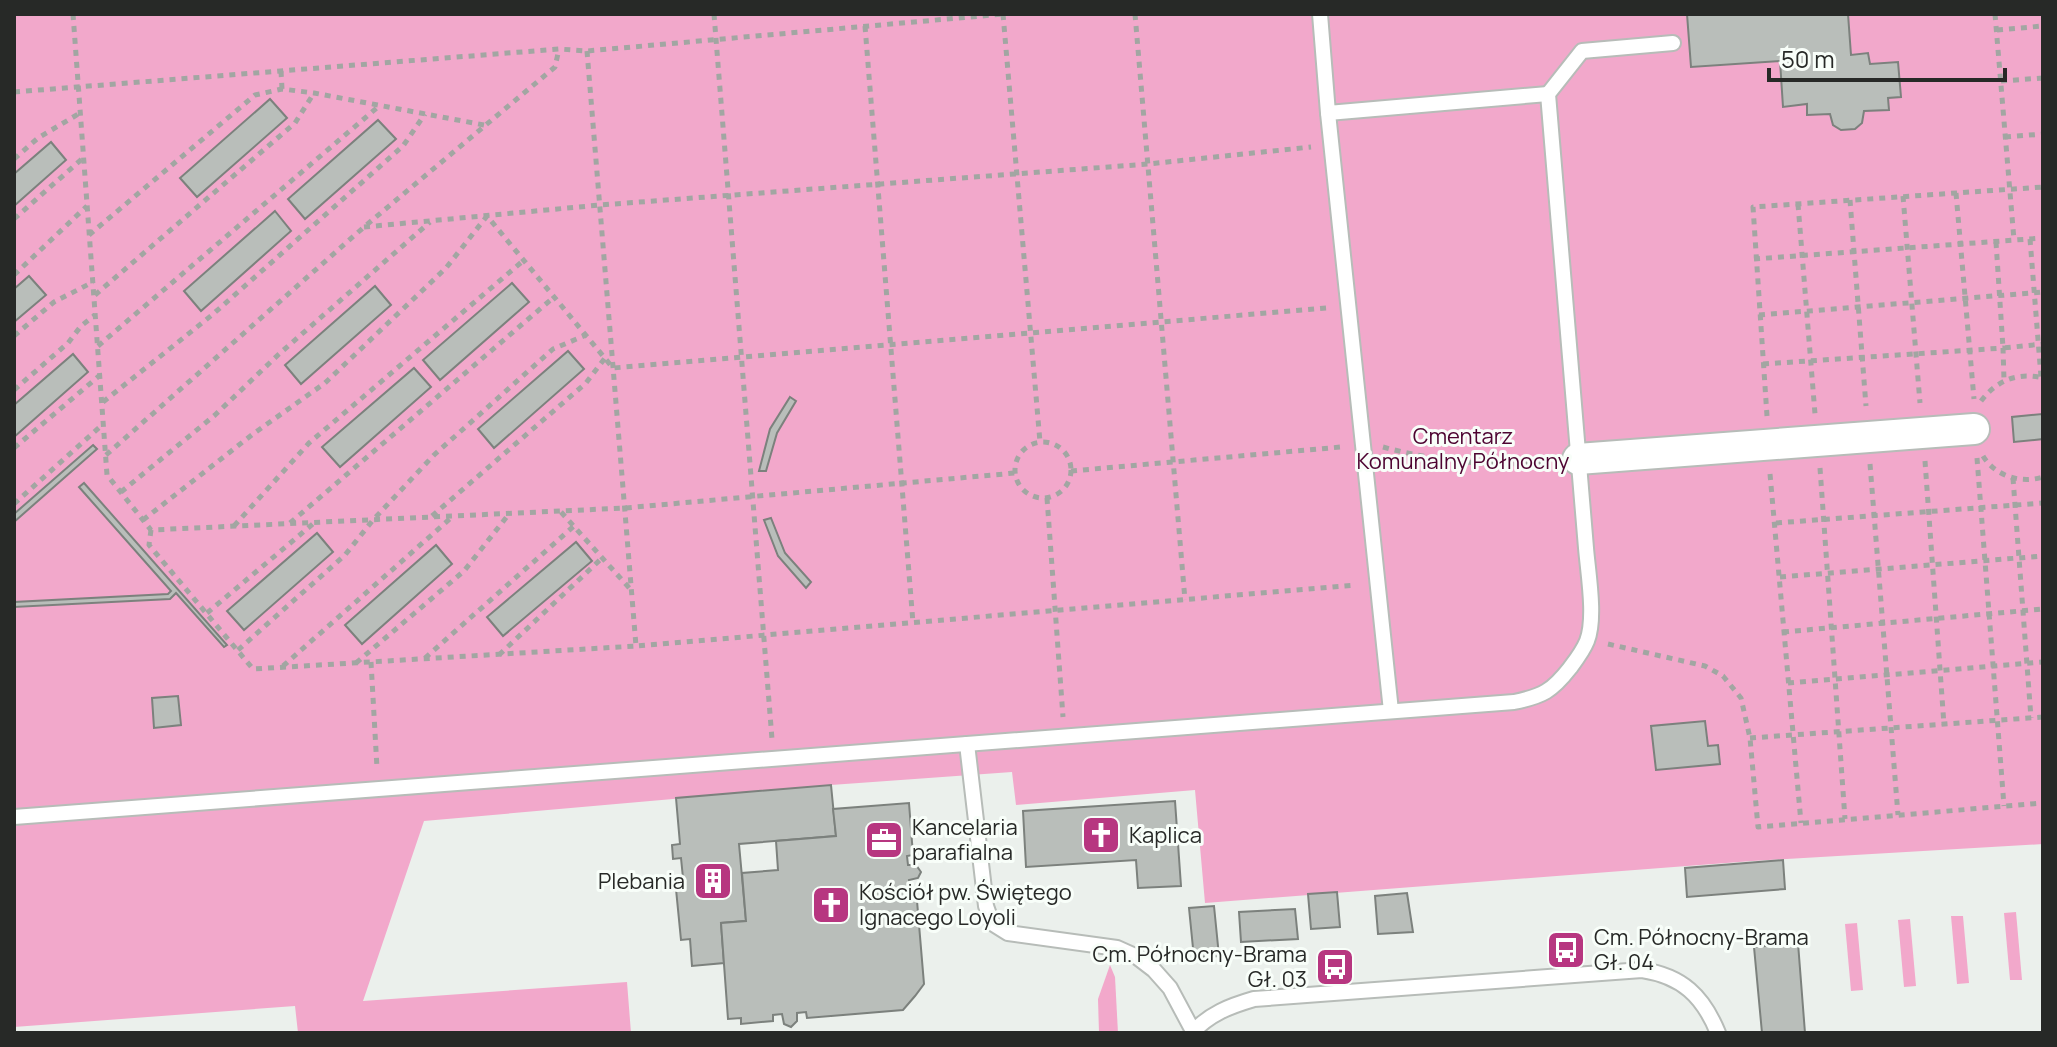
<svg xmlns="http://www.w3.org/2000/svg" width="2057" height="1047" viewBox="0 0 2057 1047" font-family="Manrope,sans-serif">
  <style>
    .green { fill: #f2a8cb }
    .building { fill: #b9beba; stroke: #7c817d; stroke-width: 2 }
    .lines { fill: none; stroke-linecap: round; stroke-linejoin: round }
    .lane-casing { stroke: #b7bcb8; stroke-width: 18 }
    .street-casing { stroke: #b7bcb8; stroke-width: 34 }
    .path { stroke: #a2a6a2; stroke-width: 5; stroke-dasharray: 6 6; stroke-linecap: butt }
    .lane { stroke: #fff; stroke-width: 14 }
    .street { stroke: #fff; stroke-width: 30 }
    .labels { text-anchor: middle; stroke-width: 6; stroke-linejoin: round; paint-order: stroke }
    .park-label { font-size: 22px; fill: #4d0431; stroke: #f8fef9 }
    .poi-label { font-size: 22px; fill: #272927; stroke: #f8fef9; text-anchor: start }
  </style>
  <rect width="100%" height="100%" fill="#ebf0ec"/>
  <g class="green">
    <path d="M14 14H2043V844L1752 861 1205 903 1195 790 1016 805 1012 772 831 785 424 821 363 1001 627 982 631 1033H298L295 1006 14 1027Z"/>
    <path d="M2016 912 2022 980H2010L2004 913Z"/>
    <path d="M1951 916H1963L1969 983 1957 984Z"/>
    <path d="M1910 919 1916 986 1904 987 1898 920Z"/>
    <path d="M1857 923 1863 990 1851 991 1845 924Z"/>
    <path d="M1110 965 1115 977 1118 1033H1099L1098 999Z"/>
  </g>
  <g class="building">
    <path d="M1687 14H1848L1851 55 1868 53 1870 64 1898 62 1901 97 1888 98 1889 110 1864 111 1862 123 1855 129 1841 130 1833 125 1830 114 1807 115V104L1783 107 1780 61 1691 67Z"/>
    <path d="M270 99 287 118 197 197 180 178Z"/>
    <path d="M378 120 396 139 305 219 288 199Z"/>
    <path d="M51 142 66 160 14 206V174Z"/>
    <path d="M275 211 291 231 201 311 184 291Z"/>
    <path d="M29 276 46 295 14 322V289Z"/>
    <path d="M512 283 529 302 440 380 423 360Z"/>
    <path d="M375 286 391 305 301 384 285 365Z"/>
    <path d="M568 351 584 369 494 448 478 429Z"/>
    <path d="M73 354 88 372 14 437V405Z"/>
    <path d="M414 368 431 387 340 467 322 447Z"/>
    <path d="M790 397 796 401 777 433 766 471H759L770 429Z"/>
    <path d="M2042 414 2043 439 2014 442 2012 417Z"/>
    <path d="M93 445 97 449 14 522V514Z"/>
    <path d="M84 483 227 645 224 647 176 593 170 599 14 607V602L168 594 171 591 79 487Z"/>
    <path d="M771 518 785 553 811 582 806 588 778 556 764 520Z"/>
    <path d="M317 533 333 552 244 630 227 611Z"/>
    <path d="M576 542 592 561 503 636 487 617Z"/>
    <path d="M436 545 452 564 362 644 345 625Z"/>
    <path d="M178 696 181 725 154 728 152 698Z"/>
    <path d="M1705 721 1708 746 1718 745 1720 764 1656 770 1651 726Z"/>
    <path d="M831 785 836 836 739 844 746 921 721 923 724 963 692 966 690 939 681 940 676 889 684 888 681 858 673 859 672 845 680 844 676 798Z"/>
    <path d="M1175 801 1181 886 1138 888 1136 860 1026 867 1023 811Z"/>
    <path d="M909 803 913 855 907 856 908 865H916L921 872 918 878 909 880 910 889H916L924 984 915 996 903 1010 807 1018 806 1012 797 1013V1021L791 1027 784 1024 782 1014 773 1015V1021L741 1024V1018L728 1019 721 923 746 921 742 873 778 870 776 841 836 836 833 809Z"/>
    <path d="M1783 860 1785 889 1687 897 1685 868Z"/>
    <path d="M1337 892 1340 927 1311 929 1308 894Z"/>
    <path d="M1407 893 1413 932 1378 934 1375 896Z"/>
    <path d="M1214 906 1219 956 1194 958 1189 908Z"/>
    <path d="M1295 909 1298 939 1241 942 1239 912Z"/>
    <path d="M1798 943 1805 1033H1762L1754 947Z"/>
  </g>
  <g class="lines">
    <defs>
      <g id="lane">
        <path d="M1320 14 1328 113 1548 94"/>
        <path d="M1328 113 1391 711"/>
        <path d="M967 744 986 906 992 923 1008 933 1117 948 1137 957 1154 970 1170 988 1193 1031"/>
        <path d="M14 817 1514 702C1543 696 1552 691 1570 668 1576 660 1583 651 1587 641 1596 618 1588 573 1586 548L1548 94 1582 51 1673 43"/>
        <path d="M1192 1033C1209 1014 1230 1006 1254 999L1642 970C1682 976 1703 996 1718 1033"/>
      </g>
      <path id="street" d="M1578 459 1974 429"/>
    </defs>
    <use href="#lane" class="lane-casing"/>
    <use href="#street" class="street-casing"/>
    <g class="path">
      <path d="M73 14 107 475 151 530 625 508 1015 473"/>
      <path d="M714 14 772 739"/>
      <path d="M1003 14 1040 442"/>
      <path d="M1135 14 1185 600"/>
      <path d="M1995 14 2014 240"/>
      <path d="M865 26 913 623"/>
      <path d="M1997 30 2043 26"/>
      <path d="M587 51 636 646 1356 585"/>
      <path d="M281 71 282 89"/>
      <path d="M2001 81 2043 78"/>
      <path d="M14 92 559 49 587 51 1004 14"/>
      <path d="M2005 137 2043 134"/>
      <path d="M14 159 38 138 80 113"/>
      <path d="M1956 193 1974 399"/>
      <path d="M1903 196 1920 403"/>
      <path d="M1850 200 1866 406"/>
      <path d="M1798 204 1815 414"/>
      <path d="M14 219 83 158"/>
      <path d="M364 227 600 205 1148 164 1311 147"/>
      <path d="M89 235 255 95 282 89 314 93 484 125"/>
      <path d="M2030 239 2041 377"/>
      <path d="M1996 242 2003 348 2043 344"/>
      <path d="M1754 259 2043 238"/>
      <path d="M14 275 87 206"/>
      <path d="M95 295 295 123 314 93"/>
      <path d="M1759 315 2043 292"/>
      <path d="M14 336 54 302 93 282"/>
      <path d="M98 346 379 106"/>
      <path d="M1763 364 2003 348 2004 380"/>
      <path d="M14 390 68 343 81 326 95 315"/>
      <path d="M1981 401C1997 380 2018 372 2043 378"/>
      <path d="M103 402 212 315 403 146 425 114"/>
      <path d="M1767 416 1753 207 2043 187"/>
      <circle cx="1043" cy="470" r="28"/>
      <path d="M1383 447C1438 462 1494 467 1551 462"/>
      <path d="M14 448 99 376"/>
      <path d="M106 455 364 227 555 67 559 49"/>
      <path d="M1983 456C1995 476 2021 484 2043 477"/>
      <path d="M1977 458 2004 806"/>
      <path d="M1925 461 1944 725"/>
      <path d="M1870 464 1898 815"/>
      <path d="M1820 468 1845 819"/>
      <path d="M1071 471 1341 447"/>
      <path d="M1770 474 1801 823"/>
      <path d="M2013 478 2031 718"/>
      <path d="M121 492 215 415 279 354 430 222"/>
      <path d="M1047 498 1063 717"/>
      <path d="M14 504 103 424"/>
      <path d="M561 512 632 591"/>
      <path d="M432 516 586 383 605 358"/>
      <path d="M143 520 253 434 325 383 446 268 487 216 613 368 1327 308"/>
      <path d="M290 523 554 297"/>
      <path d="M1776 523 2043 503"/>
      <path d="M234 526 309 443 524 260"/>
      <path d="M151 530 149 545 253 669 636 646"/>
      <path d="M1780 577 2043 556"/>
      <path d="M207 613 314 523"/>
      <path d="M1783 632 2043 609"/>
      <path d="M1608 644 1705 666 1723 676 1741 698 1750 738 1758 827 2043 803"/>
      <path d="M238 650 345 555 373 520 434 455 553 349 586 335"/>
      <path d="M499 655 602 558"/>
      <path d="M425 658 574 526"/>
      <path d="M371 662 377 768"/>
      <path d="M356 663 464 571 509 514"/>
      <path d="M283 666 452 517"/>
      <path d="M1788 683 2043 662"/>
      <path d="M1750 738 2043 717"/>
    </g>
    <use href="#lane" class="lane"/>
    <use href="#street" class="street"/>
  </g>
  <defs>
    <symbol id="church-square" viewBox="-11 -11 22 22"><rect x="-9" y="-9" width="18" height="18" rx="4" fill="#b73680" stroke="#f8fef9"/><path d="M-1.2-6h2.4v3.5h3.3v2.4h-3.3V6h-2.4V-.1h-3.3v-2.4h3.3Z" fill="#fff"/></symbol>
    <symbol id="office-square" viewBox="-11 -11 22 22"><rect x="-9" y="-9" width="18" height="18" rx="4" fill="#b73680" stroke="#f8fef9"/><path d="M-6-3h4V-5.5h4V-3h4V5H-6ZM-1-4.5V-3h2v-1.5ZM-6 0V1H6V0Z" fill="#fff"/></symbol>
    <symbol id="building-square" viewBox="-11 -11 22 22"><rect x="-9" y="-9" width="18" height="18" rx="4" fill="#b73680" stroke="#f8fef9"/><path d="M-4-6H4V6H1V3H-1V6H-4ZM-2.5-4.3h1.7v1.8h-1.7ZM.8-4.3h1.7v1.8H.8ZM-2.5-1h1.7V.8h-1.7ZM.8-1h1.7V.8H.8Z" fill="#fff"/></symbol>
    <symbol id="bus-square" viewBox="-11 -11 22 22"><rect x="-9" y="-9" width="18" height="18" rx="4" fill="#b73680" stroke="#f8fef9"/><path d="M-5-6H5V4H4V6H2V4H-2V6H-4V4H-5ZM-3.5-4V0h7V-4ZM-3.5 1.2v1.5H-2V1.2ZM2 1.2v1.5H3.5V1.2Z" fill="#fff"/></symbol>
  </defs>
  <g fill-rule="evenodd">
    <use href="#church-square" x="1079" y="813" width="44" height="44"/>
    <use href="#office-square" x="862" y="818" width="44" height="44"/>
    <use href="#building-square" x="691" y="859" width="44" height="44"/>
    <use href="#church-square" x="809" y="883" width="44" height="44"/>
    <use href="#bus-square" x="1544" y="928" width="44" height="44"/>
    <use href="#bus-square" x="1313" y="945" width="44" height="44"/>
  </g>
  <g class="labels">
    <g class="park-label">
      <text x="1463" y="444">Cmentarz<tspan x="1463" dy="25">Komunalny Północny</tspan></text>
    </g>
    <g class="poi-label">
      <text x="912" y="835">Kancelaria<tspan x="912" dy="25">parafialna</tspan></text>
      <text x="1129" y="843">Kaplica</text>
      <text x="685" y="889" text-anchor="end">Plebania</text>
      <text x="859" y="900">Kościół pw. Świętego<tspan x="859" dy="25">Ignacego Loyoli</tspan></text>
      <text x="1594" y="945">Cm. Północny-Brama<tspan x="1594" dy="25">Gł. 04</tspan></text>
      <text x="1307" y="962" text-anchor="end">Cm. Północny-Brama<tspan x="1307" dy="25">Gł. 03</tspan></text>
    </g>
  </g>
  <rect width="2057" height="1047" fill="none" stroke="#272927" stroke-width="32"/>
  <path d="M1769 68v12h236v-12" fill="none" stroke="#272927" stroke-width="4"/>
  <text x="1781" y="68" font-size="24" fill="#272927" stroke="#f8fef9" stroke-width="6" paint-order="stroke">50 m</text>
</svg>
